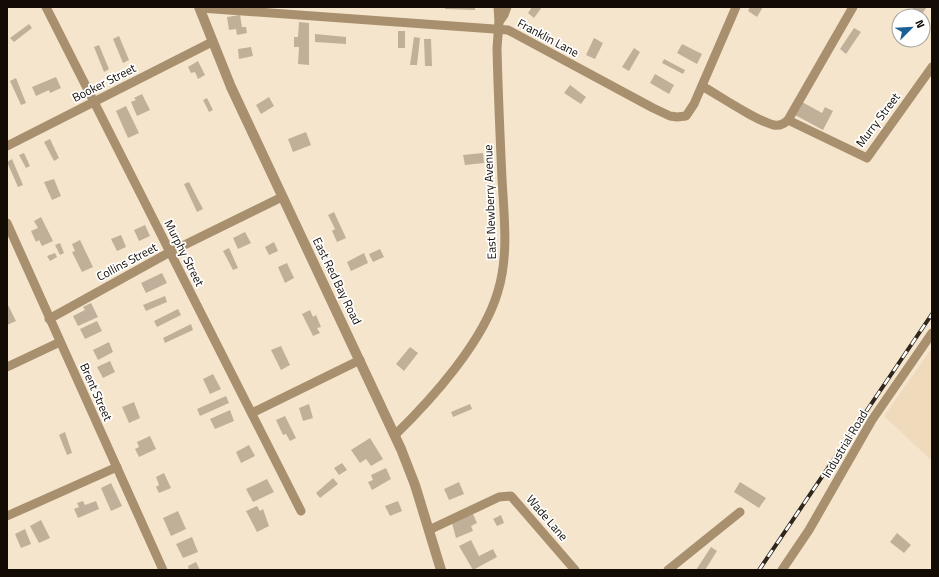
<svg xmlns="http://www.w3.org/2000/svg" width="939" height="577" viewBox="0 0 939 577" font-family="'Titillium Web',sans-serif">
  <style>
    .built { fill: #f0dabc }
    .building { fill: #c1b099 }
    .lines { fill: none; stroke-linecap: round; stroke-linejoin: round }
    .minor { stroke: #a8906f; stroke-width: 9 }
    .tertiary { stroke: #a8906f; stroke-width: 10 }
    .rail-casing { stroke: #2f271e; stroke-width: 4 }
    .rail { stroke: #fff; stroke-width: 2.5; stroke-dasharray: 8; stroke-linecap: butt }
    .labels { text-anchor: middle; stroke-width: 3.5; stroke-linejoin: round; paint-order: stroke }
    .street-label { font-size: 12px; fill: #120c05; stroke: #fff }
  </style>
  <rect width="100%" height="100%" fill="#f6e5cd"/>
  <path class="built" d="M932 348V461L884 416Z"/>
  <g class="building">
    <path d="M445 7H475V10L445 9Z"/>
    <path d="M532 7H542L534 18 528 13Z"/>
    <path d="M750 7H763L757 17 748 11Z"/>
    <path d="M911 7H927L921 15Z"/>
    <path d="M240 15 242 27H246L247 33 237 35 236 29 229 30 227 17Z"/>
    <path d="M299 22 309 23V65L298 64 299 47H294V37H298Z"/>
    <path d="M29 24 32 28 14 42 10 38Z"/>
    <path d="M854 28 861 32 846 54 840 49Z"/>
    <rect x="398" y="31" width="7" height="17"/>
    <path d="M315 34 346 37V44L315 42Z"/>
    <path d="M119 36 129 60 123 63 113 39Z"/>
    <path d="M414 37 420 38 417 65H410Z"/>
    <path d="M594 38 603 43 595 59 586 55Z"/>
    <path d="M424 39H431L432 66H425Z"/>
    <path d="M682 44 702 54 697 64 677 53Z"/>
    <path d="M99 45 109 69 104 72 94 47Z"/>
    <path d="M251 47 253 56 239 59 238 49Z"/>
    <path d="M634 48 640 52 629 71 622 67Z"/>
    <path d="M664 59 685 70 683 74 662 63Z"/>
    <path d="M198 61 205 75 198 79 195 72 191 73 188 67Z"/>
    <path d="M655 74 674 85 669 94 650 83Z"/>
    <path d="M56 77 61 88 50 93 49 90 36 96 32 87Z"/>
    <path d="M16 78 26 103 21 105 10 81Z"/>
    <path d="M570 85 586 97 581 104 564 93Z"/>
    <path d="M142 94 150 110 137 116 131 102 136 100 134 98Z"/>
    <path d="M269 97 274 106 261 114 256 105Z"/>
    <path d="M207 98 213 110 209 112 203 100Z"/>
    <path d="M802 102 822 113 825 107 833 111 823 130 795 115Z"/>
    <path d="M126 106 139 133 128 138 116 111Z"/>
    <path d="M306 132 311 145 293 152 288 139Z"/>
    <path d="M50 139 59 158 54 161 44 142Z"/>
    <path d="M24 153 30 166 26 168 19 155Z"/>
    <path d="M483 153 484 163 465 165 463 155Z"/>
    <path d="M12 159 23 185 18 187 7 162Z"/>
    <path d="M54 179 61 196 52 200 44 182Z"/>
    <path d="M189 182 203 209 197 212 184 184Z"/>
    <path d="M334 212 346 238 337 242 332 231 335 229 328 215Z"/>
    <path d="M41 217 53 241 42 246 39 240 36 242 31 231 38 228 34 221Z"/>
    <path d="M145 225 150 236 139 241 134 230Z"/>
    <path d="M245 232 251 243 238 249 233 238Z"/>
    <path d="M121 235 126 247 117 251 111 239Z"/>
    <path d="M80 240 93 267 82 272 72 252 75 251 72 244Z"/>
    <path d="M274 242 278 251 269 255 265 247Z"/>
    <path d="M60 243 64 253 60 255 55 245Z"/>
    <path d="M229 248 238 268 233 270 223 251Z"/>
    <path d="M380 249 384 257 373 262 369 254Z"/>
    <path d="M55 253 57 257 50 261 47 256Z"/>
    <path d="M364 253 368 263 351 271 347 262Z"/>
    <path d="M287 263 294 278 285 283 278 267Z"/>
    <path d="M162 273 167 283 146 293 141 283Z"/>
    <path d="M165 296 167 302 146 311 143 305Z"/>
    <path d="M7 303 16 321 7 325Z"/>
    <path d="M91 303 98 317 78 326 73 316 85 310 83 307Z"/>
    <path d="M178 309 181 315 157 327 154 321Z"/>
    <path d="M310 310 313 317 316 315 321 327 317 328 320 333 313 336 302 314Z"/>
    <path d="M97 321 102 331 85 339 80 329Z"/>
    <path d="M191 324 193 330 165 343 163 338Z"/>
    <path d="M109 342 113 352 98 360 93 350Z"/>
    <path d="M281 346 290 365 281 370 271 350Z"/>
    <path d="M410 347 418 353 404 371 396 364Z"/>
    <path d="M110 361 115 372 103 378 97 367Z"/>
    <path d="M213 374 221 389 210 394 203 379Z"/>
    <path d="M226 396 229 403 200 416 197 409Z"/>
    <path d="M134 402 140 418 129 423 122 407Z"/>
    <path d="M309 404 313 418 303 421 299 408Z"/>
    <path d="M470 404 472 409 453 417 451 412Z"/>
    <path d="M230 410 234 421 215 429 210 419Z"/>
    <path d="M285 416 296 438 290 441 286 434 283 435 276 420Z"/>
    <path d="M65 432 72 453 67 455 59 435Z"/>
    <path d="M150 436 156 449 139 457 135 449 139 447 137 442Z"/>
    <path d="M370 438 383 459 371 466 366 459 360 463 351 450Z"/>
    <path d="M249 445 255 456 241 463 236 452Z"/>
    <path d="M342 463 347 470 339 475 334 468Z"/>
    <path d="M386 468 391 479 372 490 368 482 373 480 371 475Z"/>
    <path d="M164 473 171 488 159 493 156 487 159 485 156 477Z"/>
    <path d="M333 478 338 484 320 498 316 493Z"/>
    <path d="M267 479 274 492 253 502 246 489Z"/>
    <path d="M459 482 464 494 449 500 444 489Z"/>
    <path d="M740 482 766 498 759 508 734 492Z"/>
    <path d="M111 483 122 506 111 511 101 488Z"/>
    <path d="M83 501 85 505 96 501 99 509 78 518 74 509 79 507 77 503Z"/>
    <path d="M398 501 402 511 390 516 385 506Z"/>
    <path d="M257 506 260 511 263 509 269 526 257 532 246 511Z"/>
    <path d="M178 511 186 529 171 536 163 518Z"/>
    <path d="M473 514 477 523 471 526 473 531 456 538 452 523Z"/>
    <path d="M501 515 504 523 497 526 493 519Z"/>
    <path d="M41 520 50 538 39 543 30 526Z"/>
    <path d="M25 529 31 544 21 548 15 534Z"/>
    <path d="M897 533 911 545 904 553 890 542Z"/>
    <path d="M192 537 198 552 183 558 176 544Z"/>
    <path d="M471 540 479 556 493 549 497 557 473 570 459 546Z"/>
    <path d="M711 547 717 551 705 570H696Z"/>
    <path d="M196 562 200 570H189L188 566Z"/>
  </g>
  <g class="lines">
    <g class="minor">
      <path d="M46 7 301 511"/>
      <path d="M498 7 499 22"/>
      <path d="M200 8 508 30 653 108 670 116 677 117 686 116 694 104 736 7"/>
      <path d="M702 86C720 96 756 121 774 125 779 126 784 124 788 120L853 7"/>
      <path d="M788 120 867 158 932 67"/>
      <path d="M7 146 212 42"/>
      <path d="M7 223 163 570"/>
      <path d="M49 319 170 252 282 197"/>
      <path d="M7 367 60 342"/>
      <path d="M252 413 360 360"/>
      <path d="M395 435C432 399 484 341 498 291 509 255 504 216 502 179 500 135 498 92 497 48L499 22 504 15 507 7"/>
      <path d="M7 516 117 467"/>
      <path d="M429 530 499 497 511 496 575 570"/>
      <path d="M668 570 740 512"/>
      <path d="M782 570 809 530 872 420 932 333"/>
    </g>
    <path class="tertiary" d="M199 7 231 87 401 449 415 485 441 570"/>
    <defs>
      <path id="rail" d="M759 570 932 314"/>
    </defs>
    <use href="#rail" class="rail-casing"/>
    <use href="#rail" class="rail"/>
  </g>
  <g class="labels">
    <g class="street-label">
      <text transform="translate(548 38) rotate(28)" y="4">Franklin Lane</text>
      <text transform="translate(104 83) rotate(-27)" y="4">Booker Street</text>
      <text transform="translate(878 120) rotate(-53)" y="4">Murry Street</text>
      <text transform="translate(490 202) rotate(-92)" y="4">East Newberry Avenue</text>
      <text transform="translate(184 253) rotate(63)" y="4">Murphy Street</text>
      <text transform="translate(127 262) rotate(-28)" y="4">Collins Street</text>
      <text transform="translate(337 281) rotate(64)" y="4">East Red Bay Road</text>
      <text transform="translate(96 392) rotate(66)" y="4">Brent Street</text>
      <text transform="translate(845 444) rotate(-59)" y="4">Industrial Road</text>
      <text transform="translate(547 518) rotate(49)" y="4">Wade Lane</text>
    </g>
  </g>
  <rect width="939" height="577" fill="none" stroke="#120c05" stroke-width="16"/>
  <g transform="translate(911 28) rotate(66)"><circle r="19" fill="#ffffff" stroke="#a09e9b"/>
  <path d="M0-3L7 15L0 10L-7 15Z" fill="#1a6095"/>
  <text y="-6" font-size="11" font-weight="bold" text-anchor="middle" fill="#120c05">N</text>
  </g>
</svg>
